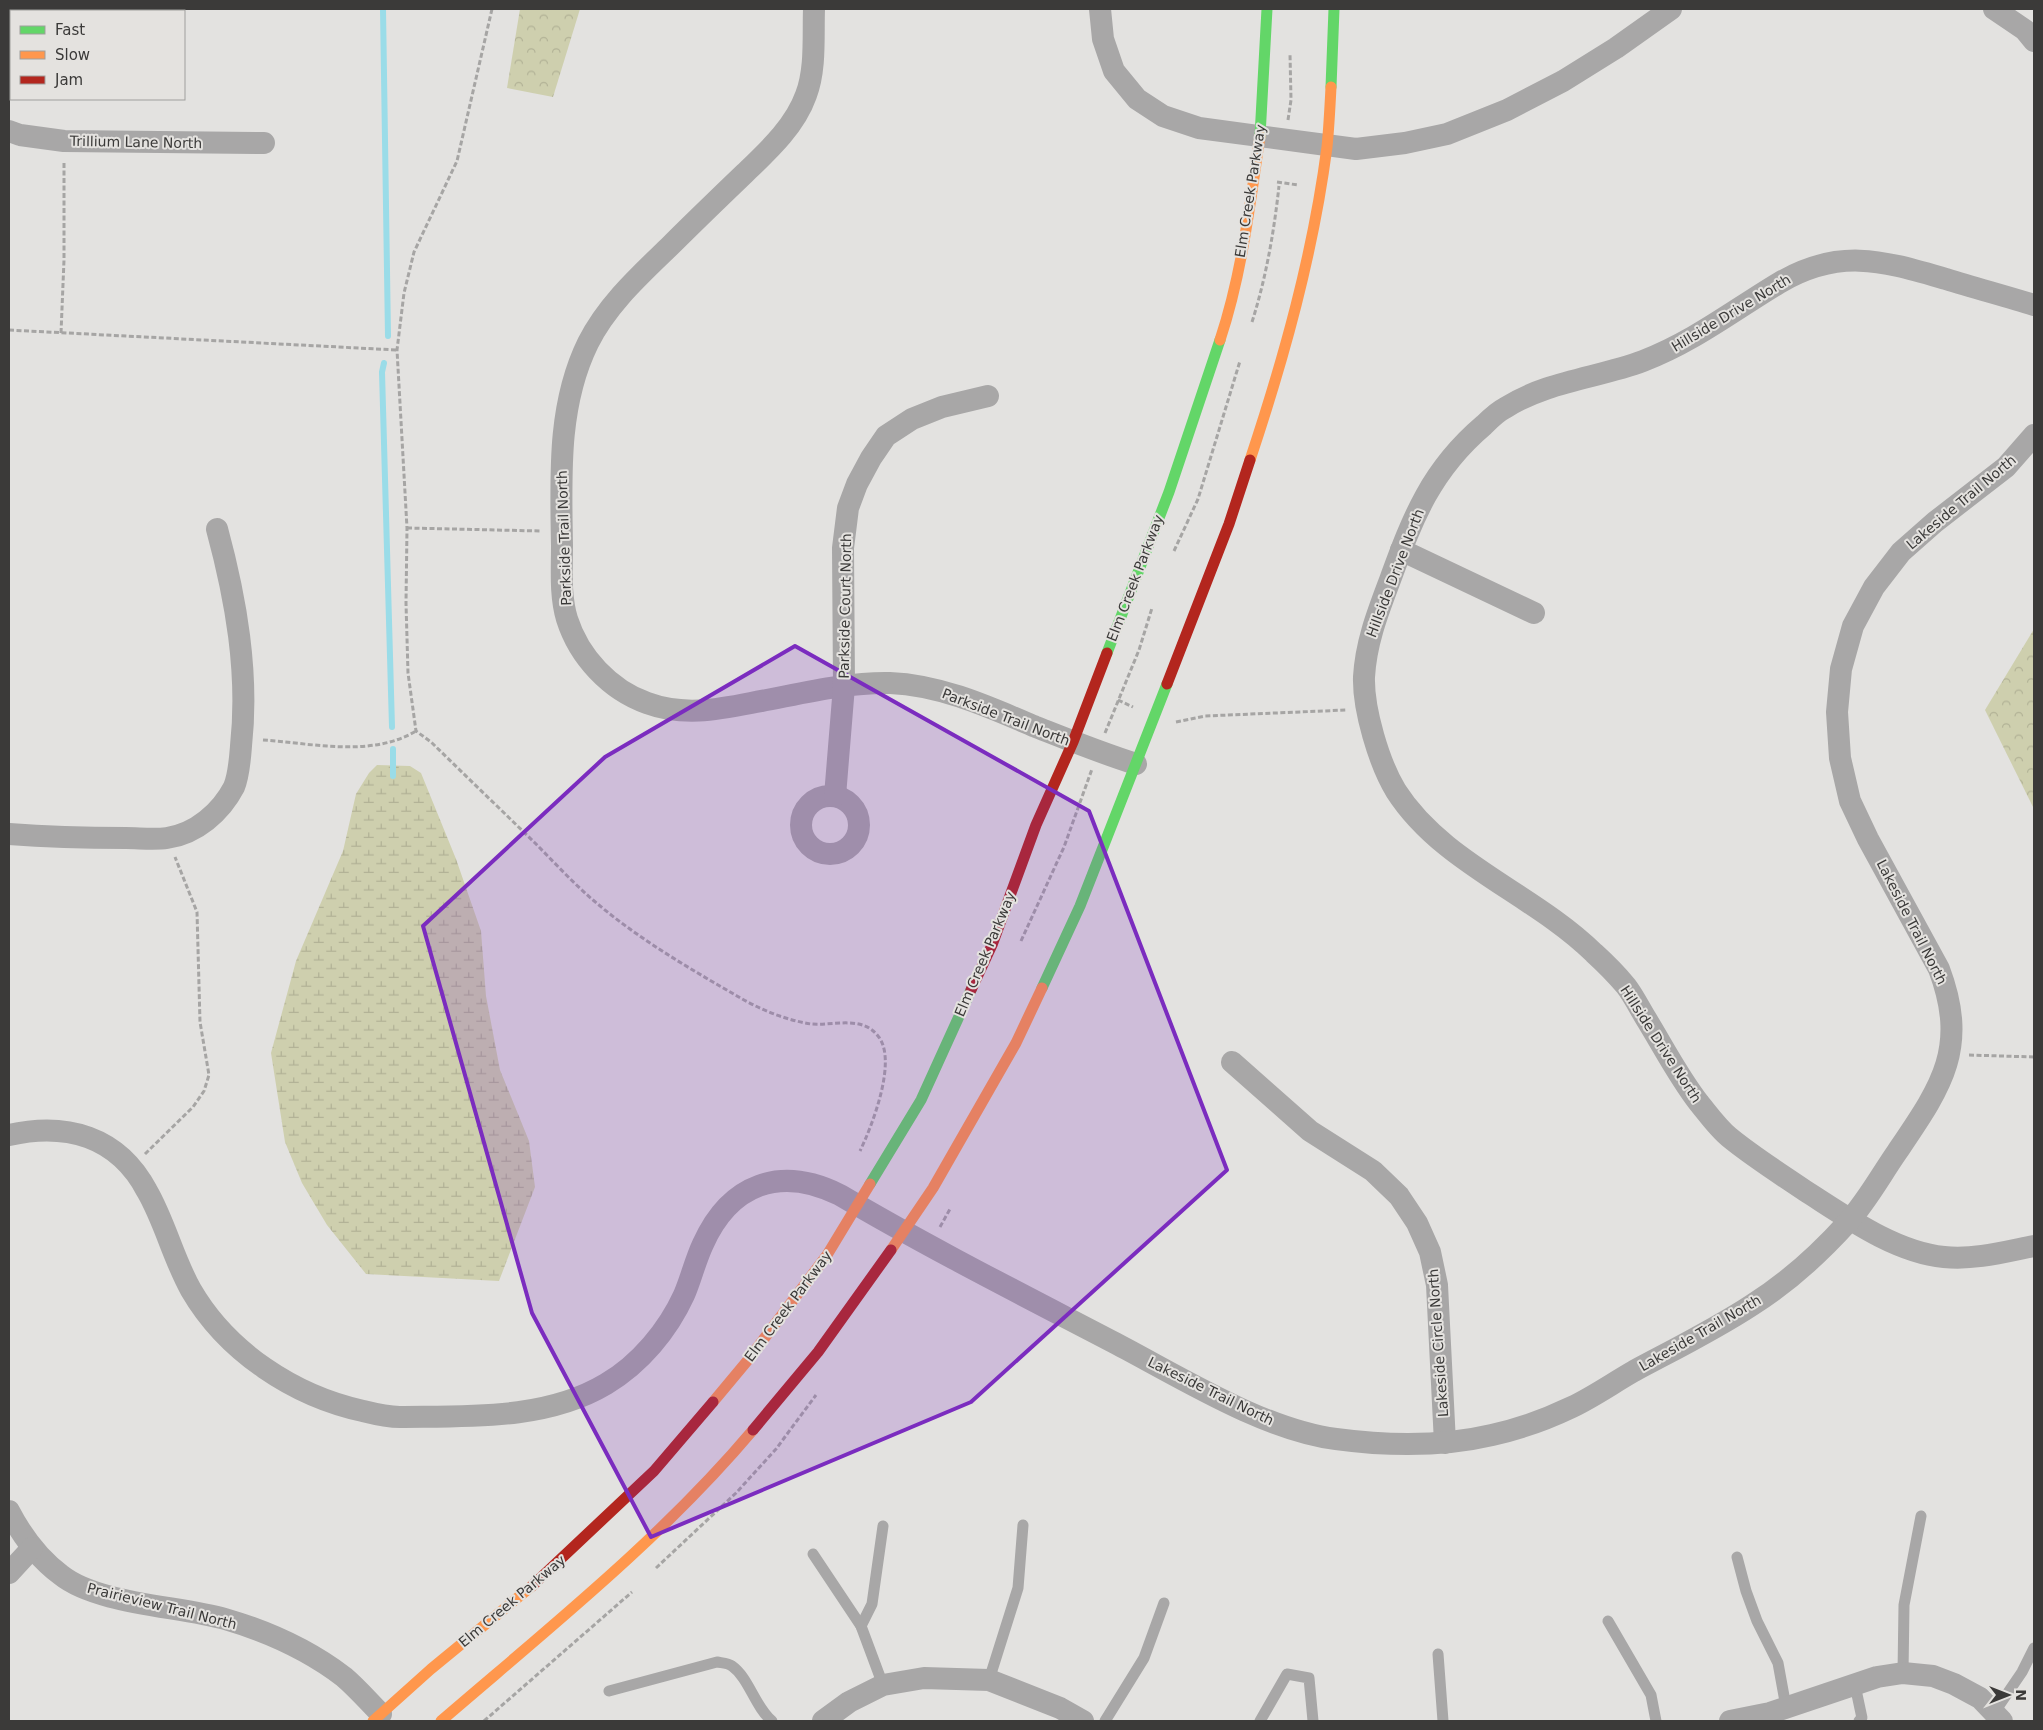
<svg xmlns="http://www.w3.org/2000/svg" width="2043" height="1730" viewBox="0 0 2043 1730" font-family="'DejaVu Sans',sans-serif">
  <style>
    .wetland { fill: url(#wetland-marsh) }
    .park { fill: url(#park-crowns) }
    .lines { fill: none; stroke-linecap: round; stroke-linejoin: round }
    .stream { stroke: #9adce8; stroke-width: 6 }
    .path { stroke: #a6a5a4; stroke-width: 3; stroke-dasharray: 5 2.5; stroke-linecap: butt }
    .lane { stroke: #a8a7a7; stroke-width: 11 }
    .street { stroke: #a8a7a7; stroke-width: 22 }
    .fast { stroke: #63d668; stroke-width: 11 }
    .slow { stroke: #ff974d; stroke-width: 11 }
    .jam { stroke: #b3261e; stroke-width: 11 }
    .marked { fill: #7b2cbf; fill-opacity: 0.2; stroke: #7b2cbf; stroke-width: 4; stroke-linejoin: round }
    .labels { text-anchor: middle; stroke-width: 4; stroke-linejoin: round; paint-order: stroke }
    .street-label { font-size: 14px; fill: #3b3a39; stroke: #e4e2df }
  </style>
  <defs>
    <pattern id="wetland-marsh" width="20" height="14" patternUnits="userSpaceOnUse" patternTransform="scale(1.25)"><rect width="20" height="14" fill="#cecfae"/><path d="M1 5h8M5 5V1M11 12h8M15 12V8" fill="none" stroke="#b2b296"/></pattern>
    <pattern id="park-crowns" width="20" height="18" patternUnits="userSpaceOnUse" patternTransform="scale(1.25)"><rect width="20" height="18" fill="#cecfae"/><path d="M2 6a3 3 0 1 1 6 0M12 15a3 3 0 1 1 6 0" fill="none" stroke="#b2b296"/></pattern>
  </defs>
  <rect width="100%" height="100%" fill="#e3e2e0"/>
  <path class="wetland" d="M377 765 410 766 421 773 456 859 481 931 486 996 500 1070 529 1141 535 1187 499 1281 366 1274 327 1225 302 1183 285 1142 271 1053 296 961 343 851 356 794 369 773Z"/>
  <g class="park">
    <path d="M520 9H580L553 97 507 88Z"/>
    <path d="M2034 629V809L1985 710Z"/>
  </g>
  <g class="lines">
    <g class="stream">
      <path d="M383 9 388 336"/>
      <path d="M384 363 382 372 392 727"/>
      <path d="M393 749V776"/>
    </g>
    <g class="path">
      <path d="M492 9 457 161 414 252 404 293 397 350 407 528 406 603 408 673 416 731 431 742C465 775 500 809 534 842 553 861 572 882 593 900 637 938 687 967 737 996 759 1009 785 1020 811 1024 833 1026 862 1015 878 1036 898 1060 872 1126 860 1151"/>
      <path d="M1288 120 1291 100 1290 54"/>
      <path d="M1277 182 1298 185"/>
      <path d="M1252 322C1266 278 1274 232 1279 186"/>
      <path d="M9 330 397 350"/>
      <path d="M61 333 64 260V161"/>
      <path d="M407 528 541 531"/>
      <path d="M1174 551 1198 499 1240 361"/>
      <path d="M1118 700 1133 707"/>
      <path d="M1176 722 1205 716 1346 710"/>
      <path d="M1105 733 1139 650 1152 608"/>
      <path d="M263 740C311 743 371 758 416 731"/>
      <path d="M1021 941 1064 847 1092 769"/>
      <path d="M1969 1055 2034 1057"/>
      <path d="M145 1154 193 1107 204 1091 209 1075 200 1022 197 912 175 857"/>
      <path d="M940 1227 950 1209"/>
      <path d="M656 1568 736 1493 776 1449 816 1395"/>
      <path d="M484 1721 632 1592"/>
    </g>
    <g class="lane">
      <path d="M813 1554 861 1626 883 1685"/>
      <path d="M1737 1557 1746 1591 1757 1621 1778 1663 1786 1707"/>
      <path d="M1608 1621 1651 1695 1656 1721"/>
      <path d="M861 1626 872 1604 883 1526"/>
      <path d="M1438 1654 1443 1721"/>
      <path d="M1903 1673 1904 1605 1921 1516"/>
      <path d="M989 1680 1018 1588 1023 1525"/>
      <path d="M1855 1685 1862 1718 1859 1721"/>
      <path d="M609 1691 717 1662C722 1663 728 1663 732 1666 749 1678 755 1707 772 1721"/>
      <path d="M1994 1713 2022 1672 2034 1648"/>
      <path d="M1105 1721 1144 1658 1164 1603"/>
      <path d="M1260 1721 1287 1674 1309 1678 1313 1721"/>
    </g>
    <g class="street">
      <path d="M814 9C813 36 816 69 806 95 795 126 769 150 745 173 720 197 694 222 669 247 639 276 607 305 588 343 557 406 561 478 562 546 562 570 560 596 567 619 579 657 610 690 647 703 682 716 716 710 751 703 796 695 844 682 890 683 941 685 989 707 1036 727 1069 740 1101 753 1136 764"/>
      <path d="M1100 9 1103 39 1114 71 1137 99 1163 116 1199 128 1356 149 1405 143 1447 134 1507 110 1563 81 1616 48 1671 9"/>
      <path d="M1994 9 2025 30 2034 41"/>
      <path d="M9 131 20 135 64 141 264 143"/>
      <path d="M2034 305C2005 296 1975 288 1946 279 1883 261 1840 247 1779 283 1734 310 1693 342 1643 361 1598 378 1547 381 1505 408 1497 412 1490 419 1484 425 1431 470 1413 517 1390 580 1378 612 1366 642 1364 677 1363 709 1379 763 1396 791 1442 863 1534 894 1594 953 1605 963 1616 974 1626 986 1633 995 1639 1007 1645 1017 1663 1046 1678 1076 1699 1103 1708 1114 1718 1128 1729 1137 1752 1156 1779 1173 1804 1190 1845 1216 1894 1252 1944 1257 1975 1260 2004 1252 2034 1246"/>
      <path d="M1401 550 1534 613"/>
      <circle cx="830" cy="825" r="29"/>
      <path d="M835 796 844 686 843 548 848 508 857 484 871 458 886 436 912 419 942 407 988 396"/>
      <path d="M9 834C48 837 87 838 126 838 139 838 154 840 167 838 196 834 221 812 234 787 239 775 240 759 241 746 249 673 236 599 217 529"/>
      <path d="M1232 1062 1310 1131 1373 1171 1399 1196 1417 1223 1430 1252 1437 1285 1445 1443"/>
      <path d="M9 1135C66 1122 118 1136 147 1191 165 1222 173 1258 191 1290 227 1352 294 1396 363 1411 375 1414 388 1417 400 1417 469 1416 546 1420 606 1384 640 1364 668 1330 684 1295 691 1279 695 1261 703 1244 730 1184 780 1165 840 1195 930 1248 1023 1295 1115 1343 1180 1377 1264 1430 1336 1439 1388 1446 1441 1447 1492 1435 1519 1429 1547 1419 1572 1407 1593 1397 1613 1383 1634 1371 1673 1350 1714 1330 1752 1305 1787 1283 1820 1253 1848 1222 1867 1201 1881 1175 1897 1152 1941 1087 1969 1049 1939 969L1868 839 1850 801 1840 758 1837 712 1841 669 1853 626 1874 587 1901 552 1935 522 2006 467 2034 435"/>
      <path d="M9 1511C22 1536 38 1558 61 1575 97 1604 179 1606 225 1619 266 1631 310 1651 344 1677 357 1688 369 1702 381 1714"/>
      <path d="M9 1573 32 1548"/>
      <path d="M823 1721 849 1702 883 1685 924 1678 989 1680 1060 1708 1083 1721"/>
      <path d="M1730 1721 1770 1713 1877 1677 1903 1673 1933 1676 1954 1684 1980 1698 2002 1721"/>
    </g>
    <g class="fast">
      <path d="M1331 87 1334 9"/>
      <path d="M1260 136 1267 9"/>
      <path d="M1107 653 1169 492 1220 340"/>
      <path d="M1042 988 1080 906 1167 684"/>
      <path d="M870 1184 921 1100 971 990"/>
    </g>
    <g class="slow">
      <path d="M1220 340C1242 274 1250 204 1260 136"/>
      <path d="M1250 460C1284 358 1313 254 1327 147 1329 127 1330 107 1331 87"/>
      <path d="M891 1250 933 1188 1016 1043 1042 988"/>
      <path d="M713 1402 748 1360 827 1255 870 1184"/>
      <path d="M373 1721 431 1669 532 1586"/>
      <path d="M441 1721C549 1628 661 1539 753 1430"/>
    </g>
    <g class="jam">
      <path d="M1167 684 1229 524 1250 460"/>
      <path d="M971 990 992 945 1036 825 1073 742 1107 653"/>
      <path d="M753 1430 818 1352 891 1250"/>
      <path d="M532 1586 654 1471 713 1402"/>
    </g>
  </g>
  <path class="marked" d="M795 646 1089 811 1227 1170 971 1402 651 1537 532 1313 423 926 605 757Z"/>
  <g class="labels">
    <g class="street-label">
      <text transform="translate(136 142) rotate(1)" y="5">Trillium Lane North</text>
      <text transform="translate(1250 191) rotate(-81)" y="5">Elm Creek Parkway</text>
      <text transform="translate(1731 313) rotate(-31)" y="5">Hillside Drive North</text>
      <text transform="translate(1961 502) rotate(-40)" y="5">Lakeside Trail North</text>
      <text transform="translate(564 538) rotate(-92)" y="5">Parkside Trail North</text>
      <text transform="translate(1395 573) rotate(-69)" y="5">Hillside Drive North</text>
      <text transform="translate(1135 578) rotate(-69)" y="5">Elm Creek Parkway</text>
      <text transform="translate(845 606) rotate(-89)" y="5">Parkside Court North</text>
      <text transform="translate(1006 717) rotate(21)" y="5">Parkside Trail North</text>
      <text transform="translate(1912 922) rotate(63)" y="5">Lakeside Trail North</text>
      <text transform="translate(985 954) rotate(-67)" y="5">Elm Creek Parkway</text>
      <text transform="translate(1661 1044) rotate(57)" y="5">Hillside Drive North</text>
      <text transform="translate(788 1306) rotate(-53)" y="5">Elm Creek Parkway</text>
      <text transform="translate(1700 1333) rotate(-30)" y="5">Lakeside Trail North</text>
      <text transform="translate(1438 1343) rotate(-94)" y="5">Lakeside Circle North</text>
      <text transform="translate(1211 1391) rotate(26)" y="5">Lakeside Trail North</text>
      <text transform="translate(512 1601) rotate(-40)" y="5">Elm Creek Parkway</text>
      <text transform="translate(162 1606) rotate(14)" y="5">Prairieview Trail North</text>
    </g>
  </g>
  <rect width="2043" height="1730" fill="none" stroke="#3b3a39" stroke-width="20"/>
  <rect x="10" y="10" width="175" height="90" fill="#e4e2df" stroke="#a09f9d"/>
  <rect x="20" y="26" width="25" height="8" fill="#63d668" stroke="#a09f9d"/>
  <text x="55" y="35" font-size="15" fill="#3b3a39">Fast</text>
  <rect x="20" y="51" width="25" height="8" fill="#ff974d" stroke="#a09f9d"/>
  <text x="55" y="60" font-size="15" fill="#3b3a39">Slow</text>
  <rect x="20" y="76" width="25" height="8" fill="#b3261e" stroke="#a09f9d"/>
  <text x="55" y="85" font-size="15" fill="#3b3a39">Jam</text>
  <g transform="translate(2008 1695) rotate(90)" stroke="#e4e2df" stroke-width="4" paint-order="stroke">
  <path d="M0-4L9 19L0 12L-9 19Z" fill="#3b3a39"/>
  <text y="-8" font-size="14" font-weight="bold" text-anchor="middle" fill="#3b3a39">N</text>
  </g>
</svg>
